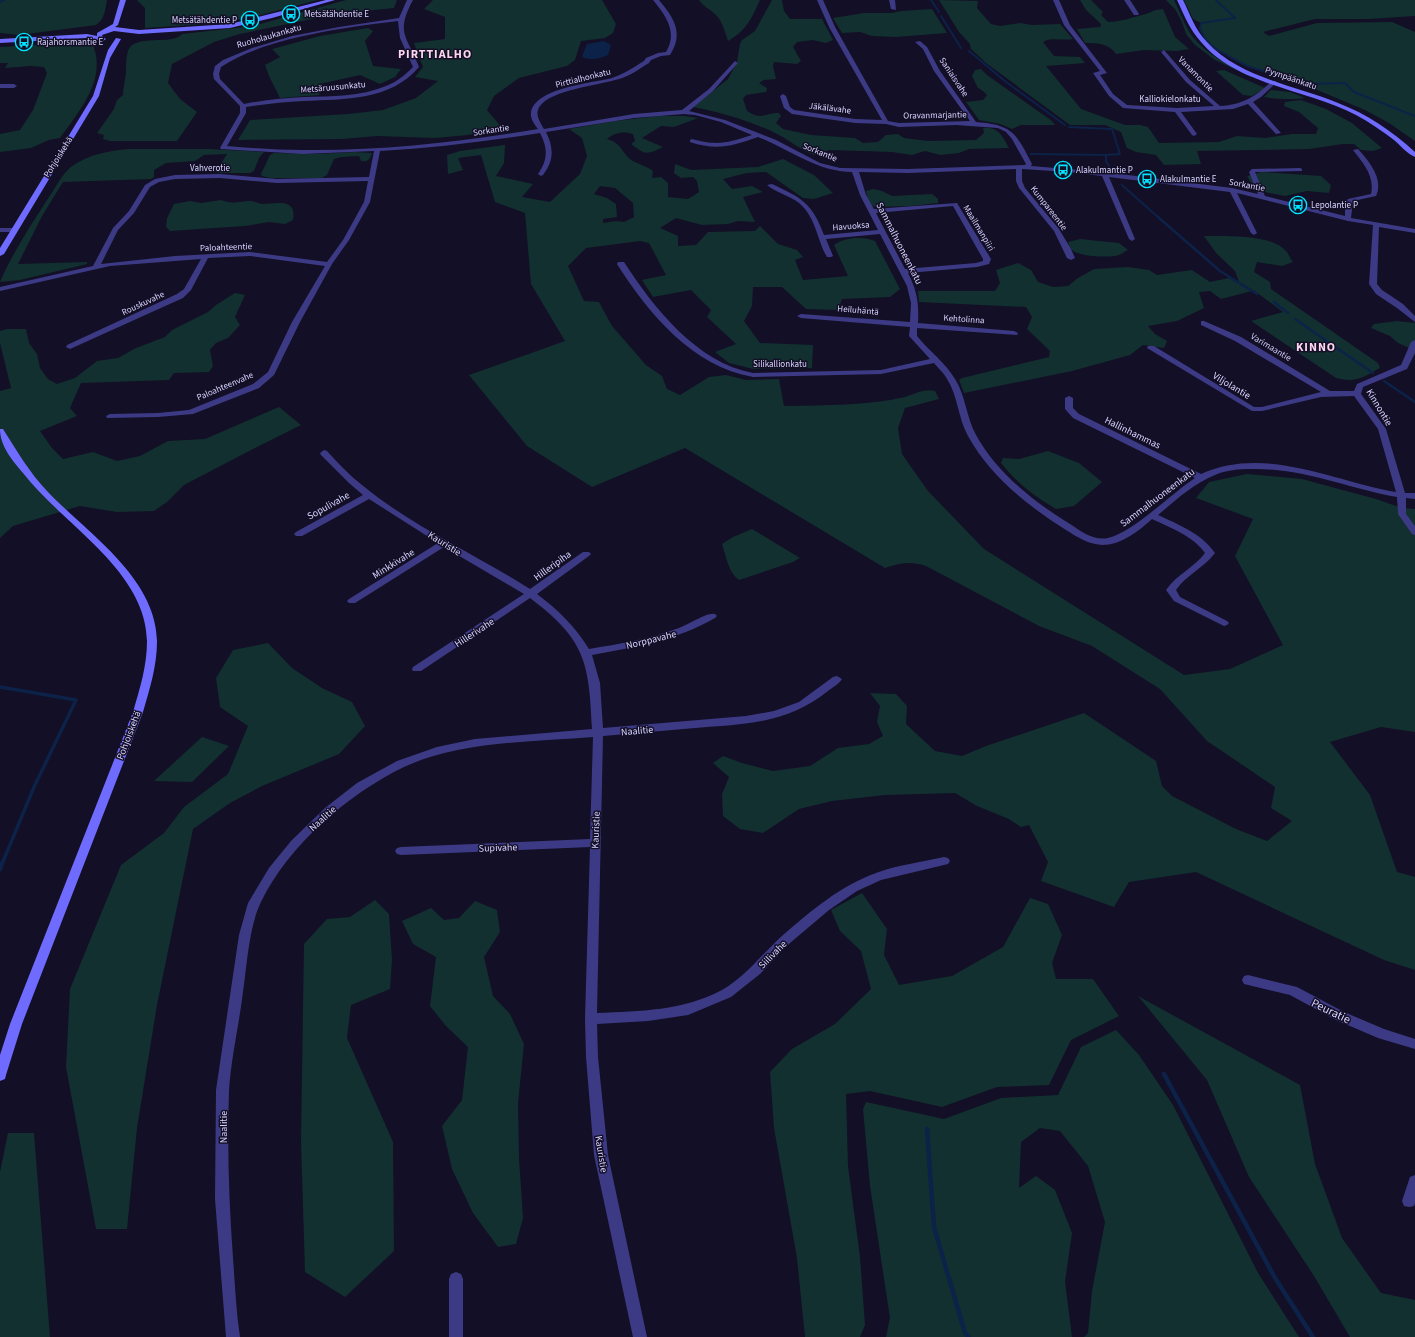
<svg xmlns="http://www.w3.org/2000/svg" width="1415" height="1337" viewBox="0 0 1415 1337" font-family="'Source Sans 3',sans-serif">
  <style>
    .green { fill: #12302f; fill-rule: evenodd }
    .water { fill: #0c2248 }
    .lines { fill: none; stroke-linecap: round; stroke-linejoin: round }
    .stream-far3 { stroke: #0c2248; stroke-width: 2 }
    .stream-far2 { stroke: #0c2248; stroke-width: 2.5 }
    .stream-far1 { stroke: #0c2248; stroke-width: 3.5 }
    .stream { stroke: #0c2248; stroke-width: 4.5 }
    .street { fill: #3d3a85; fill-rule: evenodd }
    .secondary { fill: #6f6bff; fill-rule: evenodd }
    .labels { text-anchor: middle; stroke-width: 3; stroke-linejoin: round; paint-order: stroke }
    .far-poi-label { font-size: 9px; fill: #d9d4ff; stroke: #130f26; text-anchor: start }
    .far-street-label { font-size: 9px; fill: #d9d4ff; stroke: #130f26 }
    .street-label { font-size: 10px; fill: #d9d4ff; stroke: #130f26 }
    .far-district-label { font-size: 12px; font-weight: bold; letter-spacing: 1px; fill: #ffd6f0; stroke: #130f26 }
    .near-street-label { font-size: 12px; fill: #d9d4ff; stroke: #130f26 }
  </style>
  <rect width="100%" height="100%" fill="#130f26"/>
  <g class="green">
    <path d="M0 0H107C105 10 105 19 96 25L19 35 0 33Z"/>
    <path d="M137 0H318L249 18 206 24 145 28V8Z"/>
    <path d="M346 0H397L394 8 336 14 240 34 214 42 172 64 168 83 180 99 197 112 177 141H110L103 139 104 135 97 133 114 109 117 100 123 95C123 88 125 81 126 73 126 67 126 58 128 51 134 33 172 46 182 34L253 26Z"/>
    <path d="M433 0H602L616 24 613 33 605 38 581 41 575 60 567 66 519 78 494 96 487 110 503 129 468 135 435 138 377 136 342 139 238 140 250 120 348 114 383 110 416 98 438 81 415 77 423 67 414 43 445 39V17L424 9Z"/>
    <path d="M699 0H760C751 19 747 30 728 41 725 33 723 22 716 15 710 9 704 7 699 0Z"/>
    <path d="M772 0H782L784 11 790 19H822L833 40 826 43 813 40 797 42 793 47 801 61 797 64 774 62 773 66 776 79 764 80 759 83 767 88 766 92 746 95 743 99 747 111C763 121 763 113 779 113L781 116 776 123 783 129 811 135 855 138 863 143 878 142 886 135 898 134 904 138 928 141 976 140 984 133 983 128C998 126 1003 137 1009 148L969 149 959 153 940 155 925 151 912 155 892 152 829 150C825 153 820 155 815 155 807 154 786 138 777 134 751 121 721 112 693 107L728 79 737 62 740 44 742 40 755 31Z"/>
    <path d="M939 0 978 1 977 8 991 24 1000 26 1020 23 1032 25 1060 24 1073 39C1063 41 1051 37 1043 42L1054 56 1080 57 1085 63 1046 66 1081 109 1125 125H1140L1148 127 1159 143 1219 142 1237 136 1265 138 1292 134H1316L1318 128 1299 112 1284 106 1285 102 1301 100 1326 109 1352 123 1382 148 1373 151 1361 150 1354 144H1343L1309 149 1197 151 1201 164 1164 165 1156 155 1136 152 1127 148 1121 132 1105 125H1070L986 63 971 49 970 44 959 32Z"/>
    <path d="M1080 0H1091L1103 12 1101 15 1108 22C1119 22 1131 18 1142 15 1152 13 1151 10 1163 9L1175 37 1189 49 1177 51 1144 50 1116 54C1108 43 1098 43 1085 43L1077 29 1100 27 1101 24 1086 10Z"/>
    <path d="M1166 0H1174C1180 12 1185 26 1192 36 1207 55 1231 67 1252 76L1251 77 1215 60 1195 45 1186 34 1182 22 1175 9Z"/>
    <path d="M1184 0H1415V16L1369 19H1315L1263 32 1269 36 1317 23 1392 22 1415 32V141L1389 123 1365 110 1291 79 1247 66 1216 49 1206 40 1200 29 1201 23 1193 19Z"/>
    <path d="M932 9 947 33 896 37 872 36 860 32 842 33 833 18 864 13H891L902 11Z"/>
    <path d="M368 28 373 31 365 41 373 66 401 69 395 77 380 84 360 75 320 84 319 95 280 98 269 76 265 65 280 57 272 49 320 36Z"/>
    <path d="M86 42 93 45C107 80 79 111 60 138L49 140 31 148 0 152V134L20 130 33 110 47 73 44 67 30 66 5 68 8 63H0V47Z"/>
    <path d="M981 69 987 75 1052 121 1055 125H1021L1012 129 1000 124 979 120 966 102 983 100 987 95 983 91 978 88 972 76 975 70Z"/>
    <path d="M1224 70 1265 88 1252 96 1243 95 1216 71Z"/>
    <path d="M1271 90 1290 92 1305 98C1295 100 1274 99 1264 97Z"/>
    <path d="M659 116H684L698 118 674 127 661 126 642 138 663 147C647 155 645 155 631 144L635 141 633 134C625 131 614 132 607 139 624 144 621 154 633 161 640 165 647 166 653 171L652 178 661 177 668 183V197L688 199 699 192 697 181 693 177 681 178 674 173 675 164 691 170 758 167 783 159 814 175 833 193 814 199 803 198 766 172 747 173 723 179 732 189 752 186 763 192 743 197 755 222 738 221 728 224 702 225 676 218 660 228 678 236V246L696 245 708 232 755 231 760 226 778 244 797 250 803 257 795 260 803 280 848 276 834 245C844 237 863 236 875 241L900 289 890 297 842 299 838 310 806 309 782 287H753L752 306 744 321 760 343 813 345 812 368 753 369 729 363 715 352 736 344 707 317 711 310 691 290 653 297 642 280 666 275 649 243 640 241 586 248 568 266 584 301 599 302 612 326 646 365 662 376 667 389 680 395 709 377 726 375 746 380 779 379 784 406C825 405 866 406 905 397 914 394 925 388 935 391L939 399 905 408 898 428 902 454 928 491 984 549 1184 675 1230 669 1283 645 1235 556 1253 519 1196 498 1209 482 1247 474 1302 479 1376 499 1402 508 1415 509V732L1381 727 1330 742 1370 795 1397 872 1415 877V970L1384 960 1196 872 1129 882 1114 907 1041 881 1048 862 1029 825 1021 827 1009 819 977 806 955 793 885 795 832 801 799 809 763 833 740 829 723 816 722 794 729 777 713 763 723 756 742 763 773 771 810 766 838 748 869 744 883 736 877 722 880 706 870 693 896 694 907 706 906 724 935 751 962 756 986 746 1084 713 1156 761 1162 786 1172 796 1236 829 1267 841 1292 821 1271 808 1275 787 1207 741 1160 689 1092 646 1039 626 926 566C909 561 902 563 885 568L685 448 592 487 527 446 469 375 565 341 531 284 525 213 495 202 481 155 458 158 463 170 448 174 447 155 460 151 505 145 504 163 496 176 533 184 522 197 550 202 580 174 587 156 582 138 569 129 615 121ZM600 186 615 188 633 203 634 217 624 222 616 221 603 223V219L617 217 616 204 607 198 594 194Z"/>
    <path d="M129 149H208L264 152 259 158 254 171 250 173H218L220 165 227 154 204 155 195 161 166 163 154 170V177L151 179 63 182 42 216 18 264 87 262V264L20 280 0 282C13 252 31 225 49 197 56 187 62 174 71 167 89 154 108 151 129 149Z"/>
    <path d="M355 152 372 153C370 160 367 162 361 161L359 156 341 157 334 159 327 175 322 178H270L262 176 261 174 270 155 274 153 317 154Z"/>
    <path d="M1262 172 1321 176 1331 185 1329 193 1307 191 1285 196 1255 190 1247 176Z"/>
    <path d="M873 189 882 191 892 196 932 194 938 199V203L911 206 875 207C868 204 867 198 866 191Z"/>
    <path d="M221 200C235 205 238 201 251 201 255 201 259 204 263 204 276 204 297 197 293 220L285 224 269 222 245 226 170 231 166 227 167 218 174 204 190 201 201 203Z"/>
    <path d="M1204 236C1225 236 1272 234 1286 251 1289 254 1290 259 1293 262L1282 266 1257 262 1254 272 1270 282 1271 289 1378 363 1380 368C1362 378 1356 383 1336 378L1251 321 1283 312 1256 292 1239 282 1235 271 1216 253Z"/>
    <path d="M1080 239 1119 243 1128 250C1125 251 1122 254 1119 255 1110 258 1080 257 1072 250 1070 248 1069 245 1068 242Z"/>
    <path d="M1018 263 1031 270 1038 282 1053 287 1068 286 1078 278 1094 269 1128 267 1149 270 1157 275 1192 270 1210 282 1229 278 1252 291 1221 299 1210 291 1199 292 1204 308 1177 321 1148 326 1155 334 1167 341 1164 348 1143 345 1130 355 1072 371 964 393 959 380 962 378 1049 357 1050 351 1027 329 1032 317 1026 307 919 302 918 291H995L1000 283 996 270Z"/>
    <path d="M235 293 245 295 235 317 240 325 228 338 216 343 210 350 213 366 209 372 174 373 169 380 81 383 70 408 77 416 40 431 52 448 63 459 93 452 117 461 140 456 168 441 205 439 279 407 301 425 251 450 184 485 167 502 154 511 117 512 80 506 13 526 0 538V391L11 388 0 343V331L7 329H26L29 343 37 354 40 368 48 379 57 384 75 378 97 361 118 358 136 348 165 337 172 330 208 312 216 305Z"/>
    <path d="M1397 321 1415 323V357L1414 350 1398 343 1390 336 1371 328 1374 324Z"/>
    <path d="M1048 451 1079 463 1102 482 1074 506 1056 509C1034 496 1017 483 1001 463L1003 458 1019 459Z"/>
    <path d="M752 529 800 558 793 562 739 580C728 572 726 556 722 544L733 537Z"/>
    <path d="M268 643 292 668 322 688 352 702 365 726 339 754 262 786 230 803 193 829 157 1005 137 1128 127 1229H96L66 1067 70 989 121 865 164 833 184 807 228 774 248 726 220 707 216 678 233 650Z"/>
    <path d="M202 737 229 746 192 782 154 781Z"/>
    <path d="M862 893 887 929 884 955 899 985 952 976 1003 947 1030 898 1048 904 1062 935 1052 963 1056 979H1093L1119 1016 1071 1040 1049 1085 997 1087 942 1107 870 1091 846 1094 848 1166 860 1257 865 1325 860 1337H805L797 1258 774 1128 770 1072 792 1049 835 1024 871 989 861 951 840 931 831 910Z"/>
    <path d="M375 900 389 914 392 960 390 989 351 1005 347 1038 393 1142 394 1251 345 1297 305 1272 301 1141 304 944 327 919 350 917Z"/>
    <path d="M475 901 497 910 500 932 484 957 493 996 510 1014 524 1044 518 1103 519 1158 523 1218 516 1244 498 1247 473 1213 452 1169 442 1126 462 1100 468 1047 446 1026 430 1006 436 957 413 944 402 921 431 908 444 920 459 918Z"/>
    <path d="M1138 996 1300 1085 1315 1164 1342 1238 1381 1293 1415 1300V1337H1350L1314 1276 1249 1177 1207 1080Z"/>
    <path d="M1116 1030 1139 1055 1173 1105 1258 1273 1299 1337H1084L1088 1333 1092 1291 1105 1222 1088 1166 1060 1131 1040 1128 1021 1142 1019 1188 1036 1176 1055 1190 1072 1233 1065 1282 1072 1337H886L890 1318 870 1186 863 1109 866 1102 944 1119 1001 1098 1058 1095 1081 1047Z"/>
    <path d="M8 1133H34L50 1337H0V1172Z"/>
  </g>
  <path class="water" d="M604 41 611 45 608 55C598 59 592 61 582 57L584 51 587 44Z"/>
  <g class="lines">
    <g class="stream-far3">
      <path d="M931 0 939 12"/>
      <path d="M1216 0 1235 18 1201 23 1200 29 1206 40 1216 49 1247 66 1306 84 1345 83 1354 92 1415 116"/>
      <path d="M0 2 4 0"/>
      <path d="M941 16 961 48"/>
      <path d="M969 51 1006 82 1065 125"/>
      <path d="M1069 127 1112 129 1120 154 1106 155V161L1110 168"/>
      <path d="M1031 154 1106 155"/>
      <path d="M1122 185 1159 218"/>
    </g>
    <g class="stream-far2">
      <path d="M1158 217 1220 271 1257 294"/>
      <path d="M1274 302 1288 313"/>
      <path d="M1295 319 1373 373"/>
      <path d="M1384 381 1415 402"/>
    </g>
    <path class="stream-far1" d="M0 687 76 700 34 787 2 864"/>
    <g class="stream">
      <path d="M0 869 2 863"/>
      <path d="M1164 1074 1275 1278 1313 1337"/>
      <path d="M927 1129 934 1227 965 1333 969 1337"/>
    </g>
    <g class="street">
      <path d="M407 0H413C395 33 407 36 419 67 390 101 345 99 304 101 285 102 265 104 246 107V113L227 146C252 148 278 150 303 150 382 151 461 142 538 129 535 125 530 119 531 113 534 88 592 83 612 78 624 74 634 67 644 61L646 58 658 53 666 52C678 32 666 16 653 0H659C674 18 684 33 670 55L661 56 651 60 649 63C639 69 630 76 619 79 600 85 551 90 540 106 534 114 540 122 544 129L634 114 682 110 709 89 735 61 738 63 737 64 713 91 689 111 725 120 776 140 820 163 840 168 908 169 1025 165 1026 164 1012 139 1006 132 998 128 956 125 899 127 886 124 855 123 792 114 784 108 780 96 783 94 786 96 790 107 794 110 855 119 882 120 829 27 817 0H823L835 27 888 121 899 123 970 121 934 71 923 49 915 42 920 41 927 47 940 71 976 122C1013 125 1016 133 1032 164L1031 166 1104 172 1232 188 1258 194 1249 172 1252 169 1300 168 1302 169V171L1255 172 1265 196 1345 216V204L1348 199 1371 194C1375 176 1363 163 1353 150L1358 149C1369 161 1384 179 1376 196L1353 201 1351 218 1415 229V233L1379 227 1377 284 1382 290 1403 304 1415 316V322L1397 308 1376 294 1369 284 1373 225 1348 221 1237 193 1257 233 1254 235 1251 233 1230 192 1109 177 1135 239 1132 241 1129 239 1102 176 1068 172 1022 169V181L1025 188 1059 229 1071 249 1075 258 1071 260 1067 258 1054 231 1019 188 1016 181V169L908 173 859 172 866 195 874 209 957 203 991 259 989 264 977 267 908 273C917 291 919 302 918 323L1014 331 1018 333 1017 335 917 328V336C929 351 945 362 955 379 966 396 966 417 976 435 997 473 1034 502 1070 524 1082 532 1094 541 1108 538 1132 533 1172 493 1195 478L1073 418 1065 409V398L1069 396 1073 398V408L1079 414 1201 474C1264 445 1333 481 1396 492L1378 429 1354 396 1321 397 1262 411H1252L1147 348 1148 346H1154L1254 407H1262L1321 392 1235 341 1201 325V321H1204L1241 337 1330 391H1354L1357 384 1401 365 1411 342 1415 340V353L1407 369 1363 387 1361 394 1386 429 1405 493H1415V499L1406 498V514L1415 526V535L1412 534 1398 514 1397 497C1346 488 1305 468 1251 469 1239 469 1226 470 1215 475 1193 484 1176 500 1158 515 1179 525 1201 533 1215 553 1204 568 1186 575 1176 590L1180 597 1227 621 1229 623 1227 625 1224 626 1174 601 1166 590C1177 574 1194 568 1205 553 1193 536 1171 528 1152 519 1139 531 1121 545 1102 545 1088 544 1077 537 1066 530 1028 506 990 476 968 436 958 418 958 396 947 379 944 373 938 368 934 363L881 374 753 377C693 367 648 313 617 264L618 262H624C653 307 697 363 753 373L881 370 930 359 909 336 910 327 801 318 797 316 801 314 910 322 911 303 907 286 880 234 826 239 833 256 831 257H827C817 240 816 217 799 203 789 195 776 193 767 185L772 184C802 198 812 203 824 235L878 230 860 195 852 172C817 172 789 149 758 137 732 146 717 151 690 142V140L692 139C718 146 727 143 752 135L721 122 695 115 684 114 634 118 546 132C554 148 554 161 543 175L541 176 538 174C548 160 548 148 540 133 487 141 434 148 380 151L370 202 349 240 332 264 300 322 274 375 259 388 193 414 158 417 107 418 106 416 110 414 158 413 189 410 253 384 268 372 292 322 325 266 250 256 208 258 191 290 183 298 70 349 66 347 67 345 177 294 184 289 201 259 110 266 0 291V287L93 266 113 228 129 211 145 185 155 179 175 175 220 174 277 179 369 177 374 151 303 154 221 149 220 148 240 113V106L214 79 213 74 215 66 223 60 252 48 292 36 339 27 399 18ZM398 21 400 38 413 67C405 75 397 82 386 86 360 97 332 96 305 97 285 98 264 100 244 104L220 79 219 74 221 67C264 38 346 27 398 21ZM220 178 277 183 368 181 364 202 343 240 327 262 250 252 175 256 101 264 118 230 134 213 150 187 159 182 175 179ZM953 206 983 259V261L976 263 905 269 876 213Z"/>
      <path d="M889 0H895L896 10 891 9Z"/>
      <path d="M1053 0H1059L1070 25 1107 73 1100 75 1113 94 1127 105 1177 108 1214 106 1186 82 1161 52 1164 50 1190 80 1220 106C1243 105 1256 96 1272 81H1276V83L1261 97 1253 102 1281 133 1276 134 1248 104 1233 109 1181 112 1197 134 1194 136 1192 135 1175 112 1123 108 1109 96 1093 73 1100 71 1064 25Z"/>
      <path d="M1124 0H1130L1139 14 1138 15H1134Z"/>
      <path d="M0 84H14L17 86 14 88H0Z"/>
      <path d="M0 228H14L17 230 14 232H0Z"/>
      <path d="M324 450 327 451C338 463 349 475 362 485 413 527 475 554 530 589L583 552H589L591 554 589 556 537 594C558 610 575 626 589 649 619 644 650 639 679 628 688 625 707 612 715 614L717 616 715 618C677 640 635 647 592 655L600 683 603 728 746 716 774 711 799 702 833 677 837 676 842 679C839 684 833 687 828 691 787 724 745 724 695 728 664 731 634 733 603 736L597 1013C641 1011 682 1011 722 990 745 977 763 953 783 935 811 911 840 886 876 873 897 865 922 862 944 857L948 858 950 861 948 864 944 865 881 880 857 891 829 910 790 943 760 974 731 997 688 1015 648 1021 597 1024 598 1057 608 1155 647 1337H633L594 1155 586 1057 585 1019 590 847 401 855 397 854 395 851 397 848 401 847 590 839 593 737C532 742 460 741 404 767 348 794 288 846 261 902 249 926 247 965 243 992 239 1025 231 1058 229 1091 227 1147 229 1203 233 1258 235 1284 236 1311 240 1337H226L215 1199 216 1090 239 935 248 903 269 868 291 841 325 808 357 783 397 761 437 747 475 739 592 729C589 663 586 640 530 598L421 671H413L412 669 413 667 524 594 444 547 355 603H349L347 601 349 599 438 543 369 499 302 536H296L294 534 296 532 363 495 349 483 321 455 320 453Z"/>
      <path d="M1248 975 1297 987 1344 1012 1384 1029 1415 1039V1049L1378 1038 1336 1020 1290 995 1244 984 1242 980 1244 976Z"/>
      <path d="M1415 1175V1203L1414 1206 1409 1207 1404 1206 1402 1201 1410 1177Z"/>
      <path d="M456 1272 461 1274 463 1279V1337H449V1279L451 1274Z"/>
    </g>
    <g class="secondary">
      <path d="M120 0H126L118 25 115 27 139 30 230 24 326 0H335L272 18 230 28 139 34 114 31 102 35 103 37 106 39 103 41 87 38 0 43V39L87 34 97 36V33L113 24Z"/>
      <path d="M1177 0H1183C1190 14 1195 30 1207 42 1240 78 1295 85 1338 103 1367 114 1392 131 1415 152V157C1407 154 1400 145 1394 140 1382 131 1369 122 1356 115 1308 90 1237 85 1201 42 1190 30 1184 15 1177 0Z"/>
      <path d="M116 38 121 39 110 58 99 96 4 254 0 256V248L93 96 108 50Z"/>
      <path d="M0 429H3C17 451 29 472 47 491 86 532 156 577 157 641 157 666 150 688 143 712L22 1024 6 1075 5 1079 0 1081V1055L10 1024 133 712C140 688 147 666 147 641 146 570 62 524 23 473 12 460 0 446 0 429Z"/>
    </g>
  </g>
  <defs>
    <symbol id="bus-ring" viewBox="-11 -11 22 22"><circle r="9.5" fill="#130f26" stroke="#00e5ff" stroke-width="1.5"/><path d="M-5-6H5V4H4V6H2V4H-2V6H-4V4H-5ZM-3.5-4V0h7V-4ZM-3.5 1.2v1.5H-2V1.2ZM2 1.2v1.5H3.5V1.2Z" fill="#00e5ff"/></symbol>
  </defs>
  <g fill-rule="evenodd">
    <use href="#bus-ring" x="281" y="4" width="20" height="20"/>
    <use href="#bus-ring" x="240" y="10" width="20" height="20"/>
    <use href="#bus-ring" x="14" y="32" width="20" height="20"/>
    <use href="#bus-ring" x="1053" y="160" width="20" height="20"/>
    <use href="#bus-ring" x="1137" y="169" width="20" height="20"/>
    <use href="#bus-ring" x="1288" y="195" width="20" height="20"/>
  </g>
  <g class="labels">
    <g class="far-poi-label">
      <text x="304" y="17">Metsätähdentie E</text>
      <text x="237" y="23" text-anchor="end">Metsätähdentie P</text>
      <text x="37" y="45">Rajahorsmantie E</text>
      <text x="1076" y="173">Alakulmantie P</text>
      <text x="1160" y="182">Alakulmantie E</text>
      <text x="1311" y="208">Lepolantie P</text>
    </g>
    <g class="far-street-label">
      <text transform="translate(269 36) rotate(-16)" y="3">Ruoholaukankatu</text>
      <text transform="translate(1196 74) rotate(45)" y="3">Vanamontie</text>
      <text transform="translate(954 77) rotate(56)" y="3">Saniaisvahe</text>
      <text transform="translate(583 78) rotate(-14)" y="3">Pirttialhonkatu</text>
      <text transform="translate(1291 78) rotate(19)" y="3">Pyynpäänkatu</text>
      <text transform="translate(333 87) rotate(-5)" y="3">Metsäruusunkatu</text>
      <text x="1170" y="102">Kalliokielonkatu</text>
      <text transform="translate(830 108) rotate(7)" y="3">Jäkälävahe</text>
      <text transform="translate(935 115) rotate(-1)" y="3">Oravanmarjantie</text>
      <text transform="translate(491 130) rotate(-9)" y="3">Sorkantie</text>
      <text transform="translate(820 152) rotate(22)" y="3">Sorkantie</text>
      <text transform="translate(58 157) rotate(-58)" y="3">Pohjoiskehä</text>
      <text x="210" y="171">Vahverotie</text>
      <text transform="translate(1247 185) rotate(11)" y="3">Sorkantie</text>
      <text transform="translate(1049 208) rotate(52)" y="3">Kumpareentie</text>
      <text transform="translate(851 226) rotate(-5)" y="3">Havuoksa</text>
      <text transform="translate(979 228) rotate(59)" y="3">Maailmanpiiri</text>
      <text transform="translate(226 247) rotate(-2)" y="3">Paloahteentie</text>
      <text transform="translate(143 303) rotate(-25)" y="3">Rouskuvahe</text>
      <text transform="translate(858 310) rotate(5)" y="3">Heiluhäntä</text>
      <text transform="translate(964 319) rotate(4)" y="3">Kehtolinna</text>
      <text transform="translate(1271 347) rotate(31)" y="3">Varimaantie</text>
      <text x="780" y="367">Silikallionkatu</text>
      <text transform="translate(225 386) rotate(-23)" y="3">Paloahteenvahe</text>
    </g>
    <g class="street-label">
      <text transform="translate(900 243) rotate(63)" y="4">Sammalhuoneenkatu</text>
      <text transform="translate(1232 385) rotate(31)" y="4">Viljolantie</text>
      <text transform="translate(1380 407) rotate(59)" y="4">Kinnontie</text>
      <text transform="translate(1133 432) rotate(26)" y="4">Hallinhammas</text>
      <text transform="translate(1157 497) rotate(-37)" y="4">Sammalhuoneenkatu</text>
      <text transform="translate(328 505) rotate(-29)" y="4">Sopulivahe</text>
      <text transform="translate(445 543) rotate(32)" y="4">Kauristie</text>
      <text transform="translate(393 563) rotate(-32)" y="4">Minkkivahe</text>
      <text transform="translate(552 565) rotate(-36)" y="4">Hilleripiha</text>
      <text transform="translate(474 632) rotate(-33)" y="4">Hillerivahe</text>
      <text transform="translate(651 639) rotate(-14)" y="4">Norppavahe</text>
      <text transform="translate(637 730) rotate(-5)" y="4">Naalitie</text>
      <text transform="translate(128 735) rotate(-69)" y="4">Pohjoiskehä</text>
      <text transform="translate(322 818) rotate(-42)" y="4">Naalitie</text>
      <text transform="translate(595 830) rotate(-88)" y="4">Kauristie</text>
      <text transform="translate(498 847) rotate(-2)" y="4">Supivahe</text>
      <text transform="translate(772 954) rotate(-45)" y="4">Siilivahe</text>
      <text transform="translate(223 1127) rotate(-90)" y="4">Naalitie</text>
      <text transform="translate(602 1154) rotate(81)" y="4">Kauristie</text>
    </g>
    <g class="far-district-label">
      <text x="435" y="58">PIRTTIALHO</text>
      <text x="1316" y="351">KINNO</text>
    </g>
    <g class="near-street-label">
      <text transform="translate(1331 1011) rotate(26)" y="4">Peuratie</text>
    </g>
  </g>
</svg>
